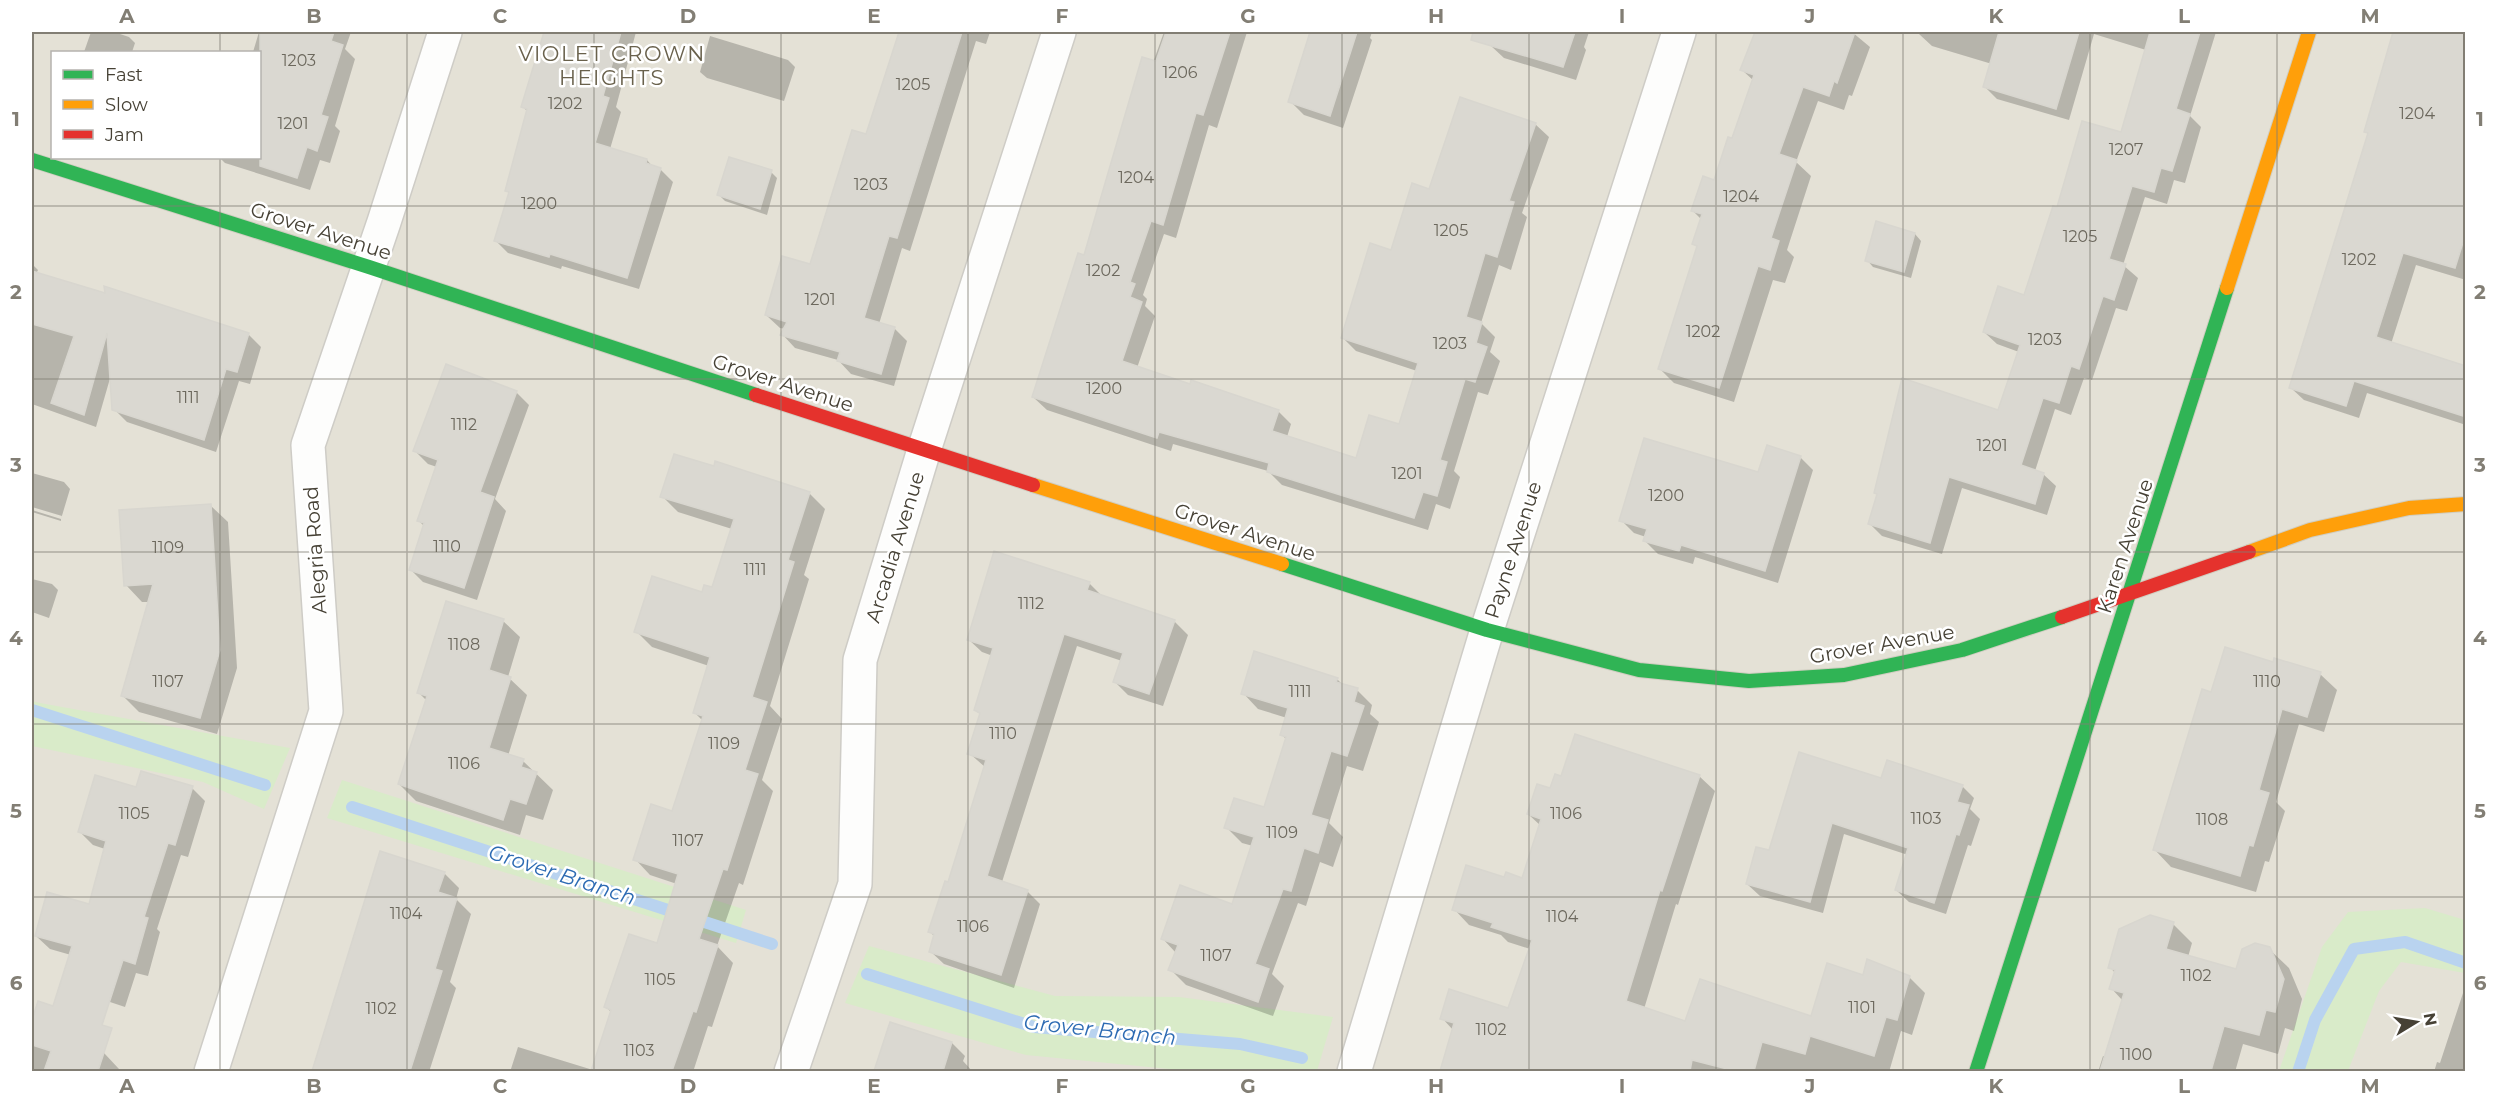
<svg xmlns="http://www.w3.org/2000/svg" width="2497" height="1103" viewBox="0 0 2497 1103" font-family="Montserrat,sans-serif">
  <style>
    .residential { fill: #e4e1d6; fill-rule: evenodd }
    .green { fill: #d9ebc9 }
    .shadow { fill: #0003 }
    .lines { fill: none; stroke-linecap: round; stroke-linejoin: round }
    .stream { stroke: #b9d3ef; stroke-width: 12 }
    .building { fill: #dad8d1; stroke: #d8d6cf; stroke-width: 1.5 }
    .street-casing { stroke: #ceccc6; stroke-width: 36 }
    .fast-casing { stroke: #d0cdc0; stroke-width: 16 }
    .slow-casing { stroke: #d0cdc0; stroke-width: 16 }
    .jam-casing { stroke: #d0cdc0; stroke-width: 16 }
    .street { stroke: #fdfdfc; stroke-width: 33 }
    .fast { stroke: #30b455; stroke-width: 14 }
    .slow { stroke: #ff9f0a; stroke-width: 14 }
    .jam { stroke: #e5322d; stroke-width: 14 }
    .grid { fill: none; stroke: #827e74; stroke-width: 1.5; stroke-opacity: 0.55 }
    .labels { text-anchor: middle; stroke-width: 5; stroke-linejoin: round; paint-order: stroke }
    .number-label { font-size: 16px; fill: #6c685d }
    .street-label { font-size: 20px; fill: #464135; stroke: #fff }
    .neighbourhood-label { font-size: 21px; letter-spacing: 1.5px; fill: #69614c; stroke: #fff }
    .water-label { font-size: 21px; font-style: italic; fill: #2d6bb3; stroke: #fff }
    .neatline { fill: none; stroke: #827e74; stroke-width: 2 }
    .grid-label { font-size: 20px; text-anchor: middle; font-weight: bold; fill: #827e74 }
  </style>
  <rect width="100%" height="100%" fill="#f0efe9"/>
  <path class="residential" d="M32 32H2465V1071H32ZM52 52H260V158H52Z"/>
  <g class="green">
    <path d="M32 701 40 703 290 748 264 809 203 782 32 746Z"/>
    <path d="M342 780 746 910 736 943 327 818Z"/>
    <path d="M2425 908 2465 920V973L2401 962 2379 991 2348 1071H2279L2322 947 2348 912Z"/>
    <path d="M869 946 1055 996 1179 997 1333 1017 1317 1071H1190L1026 1055 845 1003Z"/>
  </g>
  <g class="shadow">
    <path d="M91 32H114L129 37 135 43 132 52H84Z"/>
    <path d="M259 32H351L345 49 355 59 335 126 340 131 330 163 320 160 310 190 225 163 220 158H260V52H253Z"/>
    <path d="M558 32H636L616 107 621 112 610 149 647 160 653 167 660 169 673 182 639 289 562 266 561 269 508 253 496 241 510 194 506 190 528 112 523 107 551 59Z"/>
    <path d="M901 32H990L986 44 976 41 910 251 902 248 879 324 894 328 907 341 894 386 851 374 838 360 795 348 782 334 785 329 780 328 766 315 811 266 867 136Z"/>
    <path d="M1164 32H1247L1217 128 1209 125 1176 238 1164 234 1143 295 1147 299 1145 306 1155 316 1137 368 1278 411 1291 424 1287 437 1357 460 1400 426 1417 371 1356 351 1342 337 1392 252 1430 191 1535 124 1549 137 1522 213 1527 217 1511 270 1499 265 1481 323 1495 337 1490 352 1500 361 1488 395 1478 392 1454 471 1460 477 1450 509 1436 504 1428 530 1282 485 1268 471 1173 444 1171 451 1047 410 1033 397Z"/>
    <path d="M1311 32H1372L1370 38 1372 40 1343 128 1304 115 1290 101Z"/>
    <path d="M1494 32H1589L1584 47 1586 50 1576 80 1504 58 1490 45Z"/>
    <path d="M1756 32H1852L1870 47 1852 96 1849 95 1844 110 1818 101 1796 162 1811 176 1787 250 1794 257 1785 283 1773 280 1734 402 1674 383 1659 368 1698 248 1694 244 1702 220 1693 211 1715 182 1754 81 1742 70Z"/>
    <path d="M1920 32H2216L2190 116 2201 127 2185 183 2174 180 2167 204 2145 197 2123 265 2138 278 2127 311 2116 308 2092 380 2084 378 2071 415 2055 409 2035 471 2043 474 2056 486 2047 515 1962 488 1942 554 1882 536 1870 524 1878 495 1875 492 1999 412 2019 352 1997 344 1984 332 2025 297 2122 134 2146 50 2094 34 2069 120 1997 99 1985 87 1992 64 1932 46 1919 34Z"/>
    <path d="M2399 32H2466V280L2416 265 2391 344 2466 368V425L2367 393 2359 418 2304 400 2291 388 2369 135 2365 131Z"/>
    <path d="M710 36 788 60 795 67 784 101 707 78 700 72Z"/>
    <path d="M771 172 777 178 767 215 725 201 719 195Z"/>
    <path d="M1915 234 1921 241 1911 278 1873 267 1867 260Z"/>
    <path d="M32 264 38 270 36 274 248 334 261 347 250 384 239 381 216 452 127 422 114 409 111 375 96 427 32 404Z"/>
    <path d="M516 392 529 405 495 499 506 511 477 600 423 582 410 569 424 526 419 521 437 467 428 464 415 451Z"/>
    <path d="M1800 457 1813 470 1778 583 1695 557 1693 564 1658 554 1645 541 1646 537 1634 533 1621 520 1759 474Z"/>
    <path d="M32 473 64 482 70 489 61 519 62 516 32 507Z"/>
    <path d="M809 493 825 509 804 575 809 579 770 706 782 719 762 780 773 791 743 885 739 883 717 946 733 963 712 1027 708 1026 693 1072H510L518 1047 593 1070 612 1013 606 1007 658 945 677 884 650 875 635 859 673 813 703 721 694 712 709 666 652 647 636 631 713 589 732 529 678 512 662 496Z"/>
    <path d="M211 506 228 522 237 668 217 734 139 712 122 695 149 602H142L126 585Z"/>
    <path d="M32 510 61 519V521L32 512Z"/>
    <path d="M32 579 52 584 58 590 49 618 32 612Z"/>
    <path d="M1089 583 1102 596 1174 621 1188 635 1163 706 1128 695 1115 682 1122 661 1077 646 1002 882 1027 891 1040 904 1014 988 944 964 930 951 935 937 930 932 949 884 985 767 969 753 981 715 975 710 993 656 982 652 968 639Z"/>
    <path d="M503 621 520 637 508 677 527 695 508 756 523 761 553 790 543 820 526 815 520 835 416 801 399 784 427 701 419 693Z"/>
    <path d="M2273 664 2320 674 2337 690 2324 732 2299 724 2276 802 2285 811 2269 862 2265 861 2256 892 2171 867 2155 850 2212 694Z"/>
    <path d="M1337 679 1343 685 1357 690 1372 705 1370 714 1379 722 1363 771 1347 766 1329 823 1343 837 1333 867 1320 862 1306 906 1298 903 1272 974 1284 986 1273 1016 1186 985 1170 969 1176 953 1163 939 1233 906 1253 846 1242 843 1226 827 1265 809 1287 740 1281 734 1287 718 1258 709 1243 693Z"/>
    <path d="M1699 776 1715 791 1678 905 1676 904 1644 1009 1686 1023 1812 1018 1864 976 1909 977 1925 993 1912 1035 1901 1031 1889 1072H1441L1453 1030 1442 1018 1509 1009 1530 949 1508 942 1501 935 1469 925 1454 909 1505 879H1523L1541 826 1528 814 1562 778Z"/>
    <path d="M1882 780 1962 786 1974 798 1970 809 1980 819 1971 846 1968 845 1946 914 1909 902 1896 890 1908 855 1844 834 1823 913 1760 896 1747 884 1770 852Z"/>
    <path d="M192 788 205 801 188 857 181 855 157 929 160 932 148 976 136 973 125 1007 77 991 71 955 50 949 36 936 90 906 105 849 93 845 80 832 137 789Z"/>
    <path d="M381 853 444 873 459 888 456 899 471 914 450 982 456 988 429 1072H312Z"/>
    <path d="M2173 924 2192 943 2188 957 2237 971 2269 949 2289 968 2302 999 2294 1031 2285 1028 2278 1054 2243 1044 2235 1072H2098L2103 1056 2106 1057 2123 1001 2111 988 2115 973 2110 967Z"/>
    <path d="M2465 987 2466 1072H2434L2437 1062 2440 1063Z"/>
    <path d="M891 1024 952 1043 965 1056 963 1061 973 1072H876Z"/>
    <path d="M32 1031 104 1053 119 1069 118 1072H32Z"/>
  </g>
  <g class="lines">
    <g class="stream">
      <path d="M32 710 265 785"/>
      <path d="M352 807 772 944"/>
      <path d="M867 974 1034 1027 1240 1044 1302 1058"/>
      <path d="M2298 1072 2315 1020 2354 949 2405 942 2466 963"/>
    </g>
  </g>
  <g class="building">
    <path d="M260 32H334L331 41 343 45 321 115 328 117 317 151 307 147 297 178 260 166Z"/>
    <path d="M544 32H621L603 96 609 98 595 143 647 159 646 163 661 168 627 278 550 254 549 257 494 241 509 192 505 191 527 109 521 107Z"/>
    <path d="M899 32H962L897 238 889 236 864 318 895 327 881 374 837 361 840 352 780 335 787 322 765 315 782 256 810 264 852 130 866 134Z"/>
    <path d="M1166 32H1230L1203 115 1196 113 1163 225 1151 221 1130 282 1135 284 1130 297 1142 302 1122 361 1190 384 1191 380 1279 410 1272 431 1356 458 1369 415 1399 424 1418 363 1341 338 1370 243 1391 250 1412 183 1429 189 1460 97 1536 123 1509 201 1514 202 1497 257 1485 253 1466 317 1482 322 1476 343 1487 347 1475 382 1465 379 1440 460 1447 462 1437 496 1423 492 1414 518 1267 472 1269 463 1159 432 1157 438 1032 397 1078 253 1084 255 1142 57 1156 61Z"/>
    <path d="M1310 32H1357L1330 116 1288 102Z"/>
    <path d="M1473 32H1575L1563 67 1471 40Z"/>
    <path d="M1755 32H1855L1837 83 1834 81 1829 96 1803 87 1779 154 1797 160 1771 238 1779 241 1770 270 1758 266 1719 388 1658 369 1697 246 1692 244 1702 214 1691 211 1703 176 1714 180 1728 137 1732 138 1754 75 1740 70Z"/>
    <path d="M1999 32H2079L2056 109 1983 87Z"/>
    <path d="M2150 32H2200L2176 109 2190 114 2172 171 2161 168 2154 192 2132 186 2109 259 2126 264 2114 300 2103 296 2079 369 2071 366 2059 403 2043 398 2021 465 2044 473 2035 504 1949 477 1930 543 1868 524 1877 494 1874 493 1902 378 1998 410 2020 345 1983 332 1998 286 2024 295 2053 206 2057 207 2082 121 2121 132Z"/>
    <path d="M2393 32H2466V233L2455 268 2403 253 2376 337 2466 366V417L2354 381 2346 406 2289 388 2368 133 2364 132Z"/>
    <path d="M729 157 772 170 760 209 717 195Z"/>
    <path d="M1876 221 1915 233 1904 272 1865 261Z"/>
    <path d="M32 271 105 293 104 286 249 333 237 372 226 369 204 440 112 410 107 333 84 415 51 403 74 336 32 324Z"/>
    <path d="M446 364 517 391 480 492 494 497 464 588 409 570 424 523 417 521 438 460 413 451Z"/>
    <path d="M1644 438 1758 472 1767 445 1801 456 1765 571 1681 545 1679 551 1643 541 1647 529 1619 521Z"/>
    <path d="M674 454 714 466 715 461 810 492 788 560 794 562 752 697 767 702 745 770 758 774 727 870 723 869 699 939 718 945 696 1012 693 1011 672 1071H591L611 1010 604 1007 629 934 657 943 678 874 633 860 651 804 672 811 703 716 693 713 710 657 634 632 652 576 702 592 704 585 712 587 734 519 660 497Z"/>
    <path d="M211 504 220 650 200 718 121 696 153 584 124 586 119 510Z"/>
    <path d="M994 551 1090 582 1087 590 1175 620 1149 694 1113 682 1123 653 1064 634 987 876 1028 890 1001 975 929 952 934 934 928 932 945 881 948 882 986 760 967 754 980 713 974 710 993 648 967 640Z"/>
    <path d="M446 601 504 619 489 670 511 677 489 748 524 759 521 767 537 772 526 804 510 799 503 820 398 784 427 696 417 693Z"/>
    <path d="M2225 647 2273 662 2274 658 2321 672 2307 717 2282 709 2259 790 2269 793 2253 846 2249 845 2240 876 2153 850 2202 689 2211 692Z"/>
    <path d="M1254 651 1338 678 1336 682 1358 688 1354 702 1364 706 1347 756 1331 751 1311 815 1328 820 1318 853 1304 848 1291 891 1283 889 1255 964 1269 969 1258 1002 1168 970 1178 945 1161 939 1180 885 1232 904 1254 837 1224 828 1234 798 1264 807 1286 737 1280 735 1288 708 1241 694Z"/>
    <path d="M1575 734 1700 775 1662 891 1660 890 1626 1001 1685 1021 1700 979 1811 1016 1827 963 1863 975 1867 959 1910 976 1897 1020 1886 1017 1874 1056 1810 1036 1805 1054 1762 1042 1754 1071H1735L1692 1060 1690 1071H1440L1454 1023 1440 1019 1449 989 1508 1008 1532 940 1491 927 1493 923 1452 910 1466 865 1504 877 1506 872 1522 878 1541 819 1527 814 1537 784 1550 788 1555 774 1561 776Z"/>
    <path d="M1799 752 1881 778 1887 760 1963 785 1957 802 1969 805 1959 835 1956 834 1934 903 1895 890 1908 848 1832 823 1810 902 1746 884 1756 847 1769 850Z"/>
    <path d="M141 771 193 786 175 845 168 843 144 917 148 918 135 964 123 960 102 1025 112 1028 98 1071H44L51 1051 32 1045V1020L38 1001 53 1006 72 946 35 936 47 892 89 904 106 841 78 832 95 775 136 787Z"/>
    <path d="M380 851 445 872 438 892 457 898 435 969 442 971 410 1071H312Z"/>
    <path d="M2150 915 2174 922 2166 949 2236 969 2242 949 2255 943 2270 947 2284 979 2275 1012 2266 1010 2259 1035 2224 1026 2211 1071H2100L2124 993 2109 989 2115 970 2108 968 2119 929Z"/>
    <path d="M890 1022 952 1042 943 1071H874Z"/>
  </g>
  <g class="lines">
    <defs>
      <g id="street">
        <path d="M211 1072 326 711 308 445 384 222 445 32"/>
        <path d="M791 1072 855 884 860 660 924 450 1059 32"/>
        <path d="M1354 1072 1487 630 1679 32"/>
      </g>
      <g id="fast">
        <path d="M32 160 369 267 756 395"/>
        <path d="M1282 564 1487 630 1639 670 1749 681 1844 675 1962 650 2062 617"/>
        <path d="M1976 1072 2227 288"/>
      </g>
      <g id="slow">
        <path d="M2227 288 2309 32"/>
        <path d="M1033 485 1282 564"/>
        <path d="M2249 552 2310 530 2409 508 2466 504"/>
      </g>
      <g id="jam">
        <path d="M756 395 1033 485"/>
        <path d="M2062 617 2249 552"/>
      </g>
    </defs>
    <use href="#street" class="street-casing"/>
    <use href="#fast" class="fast-casing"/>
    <use href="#slow" class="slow-casing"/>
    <use href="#jam" class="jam-casing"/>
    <use href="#street" class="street"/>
    <use href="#fast" class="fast"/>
    <use href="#slow" class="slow"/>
    <use href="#jam" class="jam"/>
  </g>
  <path class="grid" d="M220 32V52M407 32V1072M594 32V1072M781 32V1072M968 32V1072M1155 32V1072M1342 32V1072M1529 32V1072M1716 32V1072M1903 32V1072M2090 32V1072M2277 32V1072M220 158V1072M32 206H2466M32 379H2466M32 552H2466M32 724H2466M32 897H2466"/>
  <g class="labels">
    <g class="number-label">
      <text x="299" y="66">1203</text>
      <text x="1180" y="78">1206</text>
      <text x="913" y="90">1205</text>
      <text x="565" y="109">1202</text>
      <text x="2417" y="119">1204</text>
      <text x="293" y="129">1201</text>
      <text x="2126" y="155">1207</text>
      <text x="1136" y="183">1204</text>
      <text x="871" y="190">1203</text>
      <text x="1741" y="202">1204</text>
      <text x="539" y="209">1200</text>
      <text x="1451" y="236">1205</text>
      <text x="2080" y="242">1205</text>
      <text x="2359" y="265">1202</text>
      <text x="1103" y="276">1202</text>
      <text x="820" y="305">1201</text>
      <text x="1703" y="337">1202</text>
      <text x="2045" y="345">1203</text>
      <text x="1450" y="349">1203</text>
      <text x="1104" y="394">1200</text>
      <text x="188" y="403">1111</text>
      <text x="464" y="430">1112</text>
      <text x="1992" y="451">1201</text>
      <text x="1407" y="479">1201</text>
      <text x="1666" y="501">1200</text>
      <text x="447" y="552">1110</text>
      <text x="168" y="553">1109</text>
      <text x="755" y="575">1111</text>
      <text x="1031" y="609">1112</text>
      <text x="464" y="650">1108</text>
      <text x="168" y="687">1107</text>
      <text x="2267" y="687">1110</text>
      <text x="1300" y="697">1111</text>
      <text x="1003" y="739">1110</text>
      <text x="724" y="749">1109</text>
      <text x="464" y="769">1106</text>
      <text x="134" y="819">1105</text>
      <text x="1566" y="819">1106</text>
      <text x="1926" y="824">1103</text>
      <text x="2212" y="825">1108</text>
      <text x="1282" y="838">1109</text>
      <text x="688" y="846">1107</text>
      <text x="406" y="919">1104</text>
      <text x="1562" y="922">1104</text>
      <text x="973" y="932">1106</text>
      <text x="1216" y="961">1107</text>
      <text x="2196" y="981">1102</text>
      <text x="660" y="985">1105</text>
      <text x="1862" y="1013">1101</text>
      <text x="381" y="1014">1102</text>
      <text x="1491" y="1035">1102</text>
      <text x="639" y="1056">1103</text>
      <text x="2136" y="1060">1100</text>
    </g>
    <g class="street-label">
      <text transform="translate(321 231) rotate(18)" y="7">Grover Avenue</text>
      <text transform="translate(783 383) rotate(18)" y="7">Grover Avenue</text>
      <text transform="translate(1245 532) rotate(18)" y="7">Grover Avenue</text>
      <text transform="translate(2125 546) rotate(-72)" y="7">Karen Avenue</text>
      <text transform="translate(895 547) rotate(-73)" y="7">Arcadia Avenue</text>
      <text transform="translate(315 550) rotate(-94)" y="7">Alegria Road</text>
      <text transform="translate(1513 550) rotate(-72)" y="7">Payne Avenue</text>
      <text transform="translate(1882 644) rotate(-10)" y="7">Grover Avenue</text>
    </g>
    <g class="neighbourhood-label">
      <text x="612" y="61">VIOLET CROWN<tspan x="612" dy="24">HEIGHTS</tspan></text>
    </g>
    <g class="water-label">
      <text transform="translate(562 875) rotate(18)" y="7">Grover Branch</text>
      <text transform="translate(1100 1030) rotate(6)" y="7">Grover Branch</text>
    </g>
  </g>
  <rect width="2497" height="1103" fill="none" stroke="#ffffff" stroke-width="66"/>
  <rect x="51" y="51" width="210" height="108" fill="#ffffff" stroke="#b5b3ae" stroke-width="1.5"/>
  <rect x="63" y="70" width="30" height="9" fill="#30b455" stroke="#b5b3ae" stroke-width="1.5"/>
  <text x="105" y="81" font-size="18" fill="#464135">Fast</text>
  <rect x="63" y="100" width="30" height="9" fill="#ff9f0a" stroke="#b5b3ae" stroke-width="1.5"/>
  <text x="105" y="111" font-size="18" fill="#464135">Slow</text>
  <rect x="63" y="130" width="30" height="9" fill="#e5322d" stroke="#b5b3ae" stroke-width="1.5"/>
  <text x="105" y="141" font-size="18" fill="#464135">Jam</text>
  <g transform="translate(2416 1022) rotate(79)" stroke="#ffffff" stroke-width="4.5" paint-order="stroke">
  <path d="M0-4.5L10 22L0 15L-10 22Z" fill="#464135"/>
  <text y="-9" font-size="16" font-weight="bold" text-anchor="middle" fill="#464135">N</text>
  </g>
  <rect x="33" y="33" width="2431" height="1037" class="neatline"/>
  <g class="grid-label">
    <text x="127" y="23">A</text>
    <text x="314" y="23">B</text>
    <text x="500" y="23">C</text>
    <text x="688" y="23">D</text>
    <text x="874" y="23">E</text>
    <text x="1062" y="23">F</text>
    <text x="1248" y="23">G</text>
    <text x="1436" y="23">H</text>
    <text x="1622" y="23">I</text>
    <text x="1810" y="23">J</text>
    <text x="1996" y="23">K</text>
    <text x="2184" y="23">L</text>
    <text x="2370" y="23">M</text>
    <text x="16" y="126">1</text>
    <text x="2480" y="126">1</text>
    <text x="16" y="299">2</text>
    <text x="2480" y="299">2</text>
    <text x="16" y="472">3</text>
    <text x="2480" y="472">3</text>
    <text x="16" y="645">4</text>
    <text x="2480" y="645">4</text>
    <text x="16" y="818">5</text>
    <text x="2480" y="818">5</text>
    <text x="16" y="990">6</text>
    <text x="2480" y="990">6</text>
    <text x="127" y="1093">A</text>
    <text x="314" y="1093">B</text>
    <text x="500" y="1093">C</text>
    <text x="688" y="1093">D</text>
    <text x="874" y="1093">E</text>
    <text x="1062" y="1093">F</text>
    <text x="1248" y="1093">G</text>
    <text x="1436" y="1093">H</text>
    <text x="1622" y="1093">I</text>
    <text x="1810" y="1093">J</text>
    <text x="1996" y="1093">K</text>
    <text x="2184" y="1093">L</text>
    <text x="2370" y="1093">M</text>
  </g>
</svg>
